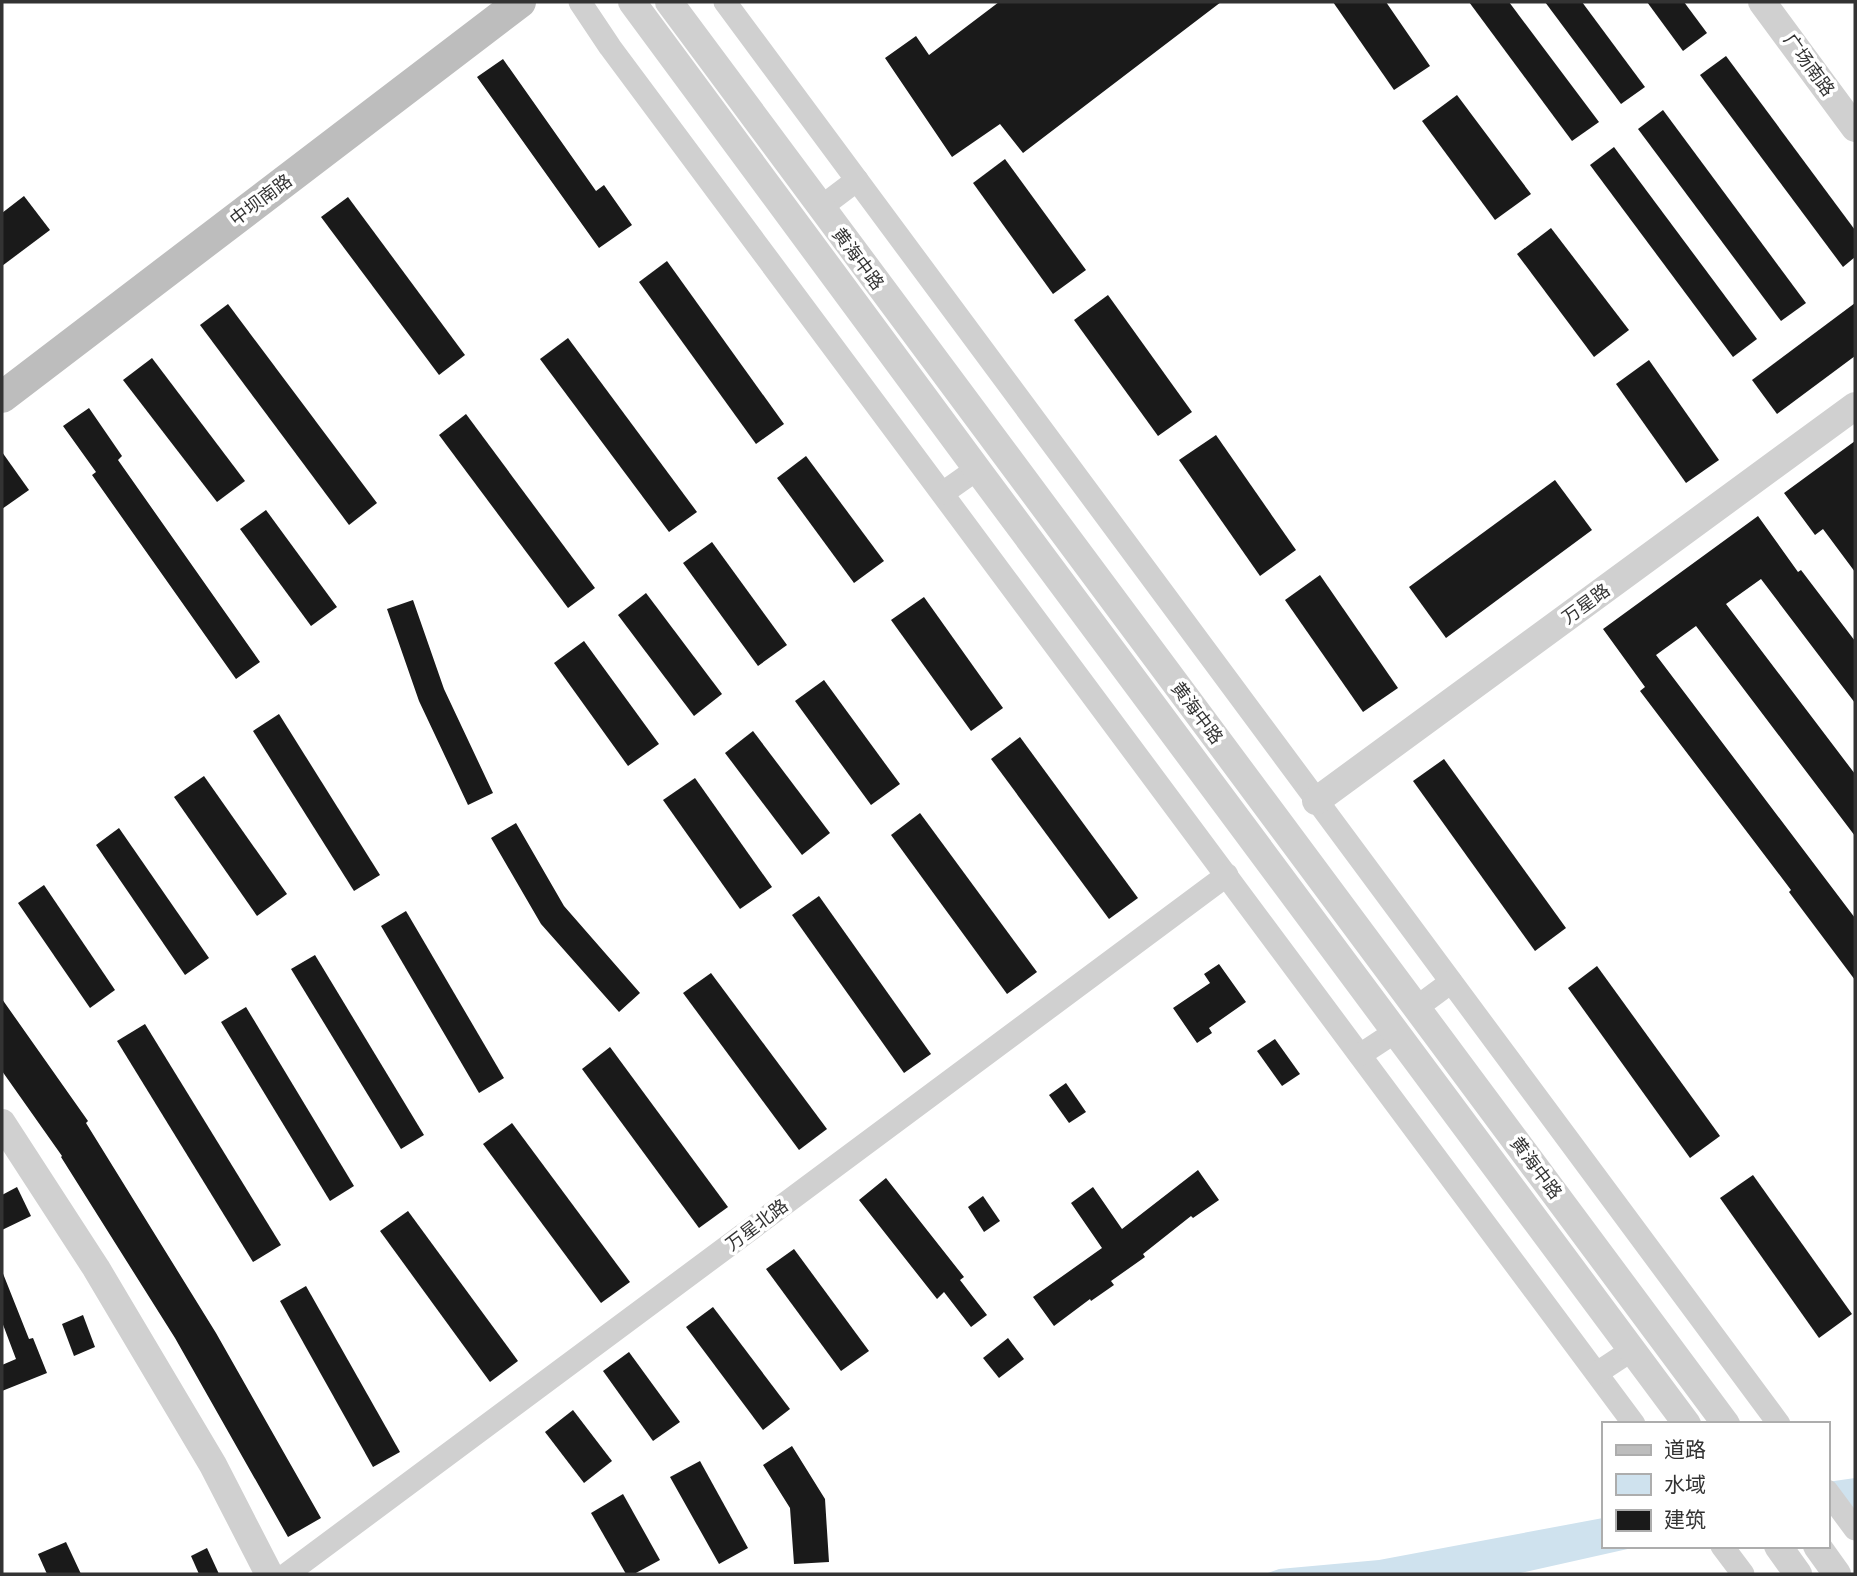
<svg xmlns="http://www.w3.org/2000/svg" width="1857" height="1576" viewBox="0 0 1857 1576" font-family="'Fira Sans','Noto Sans SC',sans-serif">
  <style>
    .water { fill: #cfe2ee }
    .building { fill: #1a1a1a }
    .lines { fill: none; stroke-linecap: round; stroke-linejoin: round }
    .minor { stroke: #d0d0d0; stroke-width: 23 }
    .tertiary { stroke: #d0d0d0; stroke-width: 28 }
    .secondary { stroke: #bdbdbd; stroke-width: 32 }
    .labels { text-anchor: middle; stroke-width: 7; stroke-linejoin: round; paint-order: stroke }
    .street-label { font-size: 18px; fill: #333; stroke: #fff }
  </style>
  <rect width="100%" height="100%" fill="#fff"/>
  <g class="water">
    <path d="M1855 1478V1509L1827 1514V1482Z"/>
    <path d="M1603 1518V1546H1641L1516 1574H1265L1279 1569 1379 1560Z"/>
  </g>
  <g class="building">
    <path d="M999 2H1221L1023 153 1000 124 952 157 885 58 916 36 929 55Z"/>
    <path d="M1333 2H1386L1430 66 1394 90Z"/>
    <path d="M1469 2H1509L1599 122 1572 141Z"/>
    <path d="M1545 2H1582L1645 87 1621 104Z"/>
    <path d="M1647 2H1684L1707 33 1683 51Z"/>
    <path d="M1726 56 1855 230V257L1843 267 1700 75Z"/>
    <path d="M503 59 596 191 604 185 632 225 599 248 477 77Z"/>
    <path d="M1457 95 1531 194 1495 220 1422 121Z"/>
    <path d="M1663 110 1806 303 1781 321 1638 129Z"/>
    <path d="M1614 147 1757 339 1733 357 1590 165Z"/>
    <path d="M1005 159 1086 270 1053 294 973 183Z"/>
    <path d="M24 196 50 230 2 266V213Z"/>
    <path d="M348 197 465 355 439 375 321 217Z"/>
    <path d="M1551 228 1629 330 1594 357 1517 254Z"/>
    <path d="M667 261 784 424 756 444 639 282Z"/>
    <path d="M1108 295 1192 412 1158 436 1074 320Z"/>
    <path d="M1855 303V356L1777 414 1752 380Z"/>
    <path d="M228 304 377 503 349 525 200 325Z"/>
    <path d="M568 338 697 512 669 532 540 359Z"/>
    <path d="M152 358 245 481 217 502 123 380Z"/>
    <path d="M1649 360 1719 460 1686 483 1616 384Z"/>
    <path d="M89 408 122 456 118 460 260 662 236 679 92 475 96 472 63 426Z"/>
    <path d="M466 414 595 588 568 608 439 435Z"/>
    <path d="M1216 435 1296 550 1260 576 1179 460Z"/>
    <path d="M1855 441V572L1823 529 1815 535 1784 493Z"/>
    <path d="M2 452 29 490 2 509Z"/>
    <path d="M806 456 884 561 854 583 777 478Z"/>
    <path d="M1555 480 1592 530 1446 638 1409 587Z"/>
    <path d="M266 510 337 607 311 626 240 529Z"/>
    <path d="M1758 516 1798 572 1801 570 1855 641V703L1761 579 1726 604 1855 774V836L1696 626 1656 655 1855 918V980L1789 892 1791 890 1640 691 1645 687 1603 629Z"/>
    <path d="M712 542 787 645 758 666 683 563Z"/>
    <path d="M1320 575 1398 688 1363 712 1285 600Z"/>
    <path d="M646 593 722 694 694 716 618 615Z"/>
    <path d="M924 597 1003 708 971 731 891 620Z"/>
    <path d="M413 600 444 689 493 793 468 805 419 701 387 609Z"/>
    <path d="M584 641 659 744 628 766 554 663Z"/>
    <path d="M824 680 900 784 871 805 795 701Z"/>
    <path d="M279 714 380 875 354 891 253 731Z"/>
    <path d="M753 731 830 833 802 855 725 753Z"/>
    <path d="M1020 737 1138 898 1109 919 991 759Z"/>
    <path d="M1444 759 1566 928 1535 951 1413 781Z"/>
    <path d="M204 776 287 894 257 916 174 797Z"/>
    <path d="M695 778 772 887 740 909 663 800Z"/>
    <path d="M920 813 1037 972 1007 994 891 835Z"/>
    <path d="M516 823 564 906 640 993 619 1012 541 924 491 838Z"/>
    <path d="M119 828 209 958 185 975 96 845Z"/>
    <path d="M44 885 115 990 90 1008 18 903Z"/>
    <path d="M819 896 931 1054 904 1073 792 915Z"/>
    <path d="M406 911 504 1078 479 1093 381 926Z"/>
    <path d="M315 955 424 1135 401 1149 291 969Z"/>
    <path d="M1219 964 1246 1002 1209 1028 1212 1033 1197 1043 1173 1008 1210 983 1204 974Z"/>
    <path d="M1597 966 1720 1136 1690 1158 1568 988Z"/>
    <path d="M711 973 827 1129 799 1150 683 993Z"/>
    <path d="M2 999 88 1121 86 1123 216 1333 321 1518 288 1537 175 1338 61 1157 62 1156 2 1071Z"/>
    <path d="M246 1007 354 1186 330 1201 221 1022Z"/>
    <path d="M145 1024 281 1245 253 1262 117 1041Z"/>
    <path d="M1275 1039 1300 1074 1282 1086 1257 1051Z"/>
    <path d="M610 1047 728 1207 699 1228 582 1069Z"/>
    <path d="M1066 1083 1086 1112 1069 1123 1049 1095Z"/>
    <path d="M512 1123 630 1282 601 1303 483 1144Z"/>
    <path d="M1198 1170 1219 1200 1193 1218 1191 1216 1143 1254 1145 1257 1111 1281 1114 1285 1091 1301 1090 1299 1054 1326 1033 1297 1102 1248 1071 1203 1093 1187 1122 1229Z"/>
    <path d="M1753 1175 1852 1314 1819 1338 1720 1198Z"/>
    <path d="M886 1178 964 1277 960 1280 987 1315 971 1327 944 1292 937 1299 859 1200Z"/>
    <path d="M17 1187 31 1216 2 1230V1195Z"/>
    <path d="M983 1196 1000 1221 984 1232 968 1207Z"/>
    <path d="M408 1211 518 1361 490 1382 380 1231Z"/>
    <path d="M794 1249 869 1351 841 1371 766 1269Z"/>
    <path d="M2 1271 29 1339 33 1338 47 1373 2 1391V1365L16 1359 2 1322Z"/>
    <path d="M306 1286 400 1452 373 1467 280 1301Z"/>
    <path d="M713 1307 790 1409 763 1430 686 1327Z"/>
    <path d="M83 1315 95 1347 74 1356 62 1324Z"/>
    <path d="M1008 1338 1024 1359 999 1378 983 1358Z"/>
    <path d="M629 1352 680 1422 653 1441 603 1371Z"/>
    <path d="M573 1410 612 1461 584 1483 545 1432Z"/>
    <path d="M792 1446 825 1499 829 1562 794 1564 790 1508 763 1465Z"/>
    <path d="M700 1461 748 1548 719 1564 670 1477Z"/>
    <path d="M623 1494 660 1560 634 1574H626L591 1513Z"/>
    <path d="M66 1542 81 1574H47L38 1554Z"/>
    <path d="M207 1548 219 1574H199L191 1556Z"/>
  </g>
  <g class="lines">
    <g class="minor">
      <path d="M580 2 610 47 1634 1424"/>
      <path d="M725 2 1779 1424"/>
      <path d="M820 208 857 180"/>
      <path d="M943 493 977 469"/>
      <path d="M1416 1008 1451 982"/>
      <path d="M1360 1055 1395 1032"/>
      <path d="M1597 1373 1632 1350"/>
      <path d="M1827 1491 1855 1529"/>
      <path d="M1722 1546 1743 1574"/>
      <path d="M287 1574 1227 875"/>
    </g>
    <g class="tertiary">
      <path d="M632 2 977 469 1687 1424"/>
      <path d="M669 2 1726 1424"/>
      <path d="M1762 2 1855 128"/>
      <path d="M1316 801 1855 406"/>
      <path d="M2 1123 96 1268 213 1465 269 1574"/>
      <path d="M1778 1546 1798 1574"/>
      <path d="M1817 1546 1837 1574"/>
    </g>
    <path class="secondary" d="M2 397 520 2"/>
  </g>
  <g class="labels">
    <g class="street-label">
      <text transform="translate(1809 65) rotate(54)" y="6">广场南路</text>
      <text transform="translate(261 200) rotate(-37)" y="6">中坝南路</text>
      <text transform="translate(858 259) rotate(53)" y="6">黄海中路</text>
      <text transform="translate(1586 604) rotate(-36)" y="6">万星路</text>
      <text transform="translate(1197 713) rotate(53)" y="6">黄海中路</text>
      <text transform="translate(1536 1168) rotate(53)" y="6">黄海中路</text>
      <text transform="translate(757 1225) rotate(-37)" y="6">万星北路</text>
    </g>
  </g>
  <rect width="1857" height="1576" fill="none" stroke="#333333" stroke-width="7"/>
  <rect x="1602" y="1422" width="228" height="126" fill="#ffffff" stroke="#adadad" stroke-width="2"/>
  <rect x="1616" y="1445" width="35" height="10" fill="#bdbdbd" stroke="#adadad" stroke-width="2"/>
  <text x="1664" y="1457" font-size="21" fill="#333333">道路</text>
  <rect x="1616" y="1474" width="35" height="21" fill="#cfe2ee" stroke="#adadad" stroke-width="2"/>
  <text x="1664" y="1492" font-size="21" fill="#333333">水域</text>
  <rect x="1616" y="1510" width="35" height="21" fill="#1a1a1a" stroke="#adadad" stroke-width="2"/>
  <text x="1664" y="1527" font-size="21" fill="#333333">建筑</text>
</svg>
